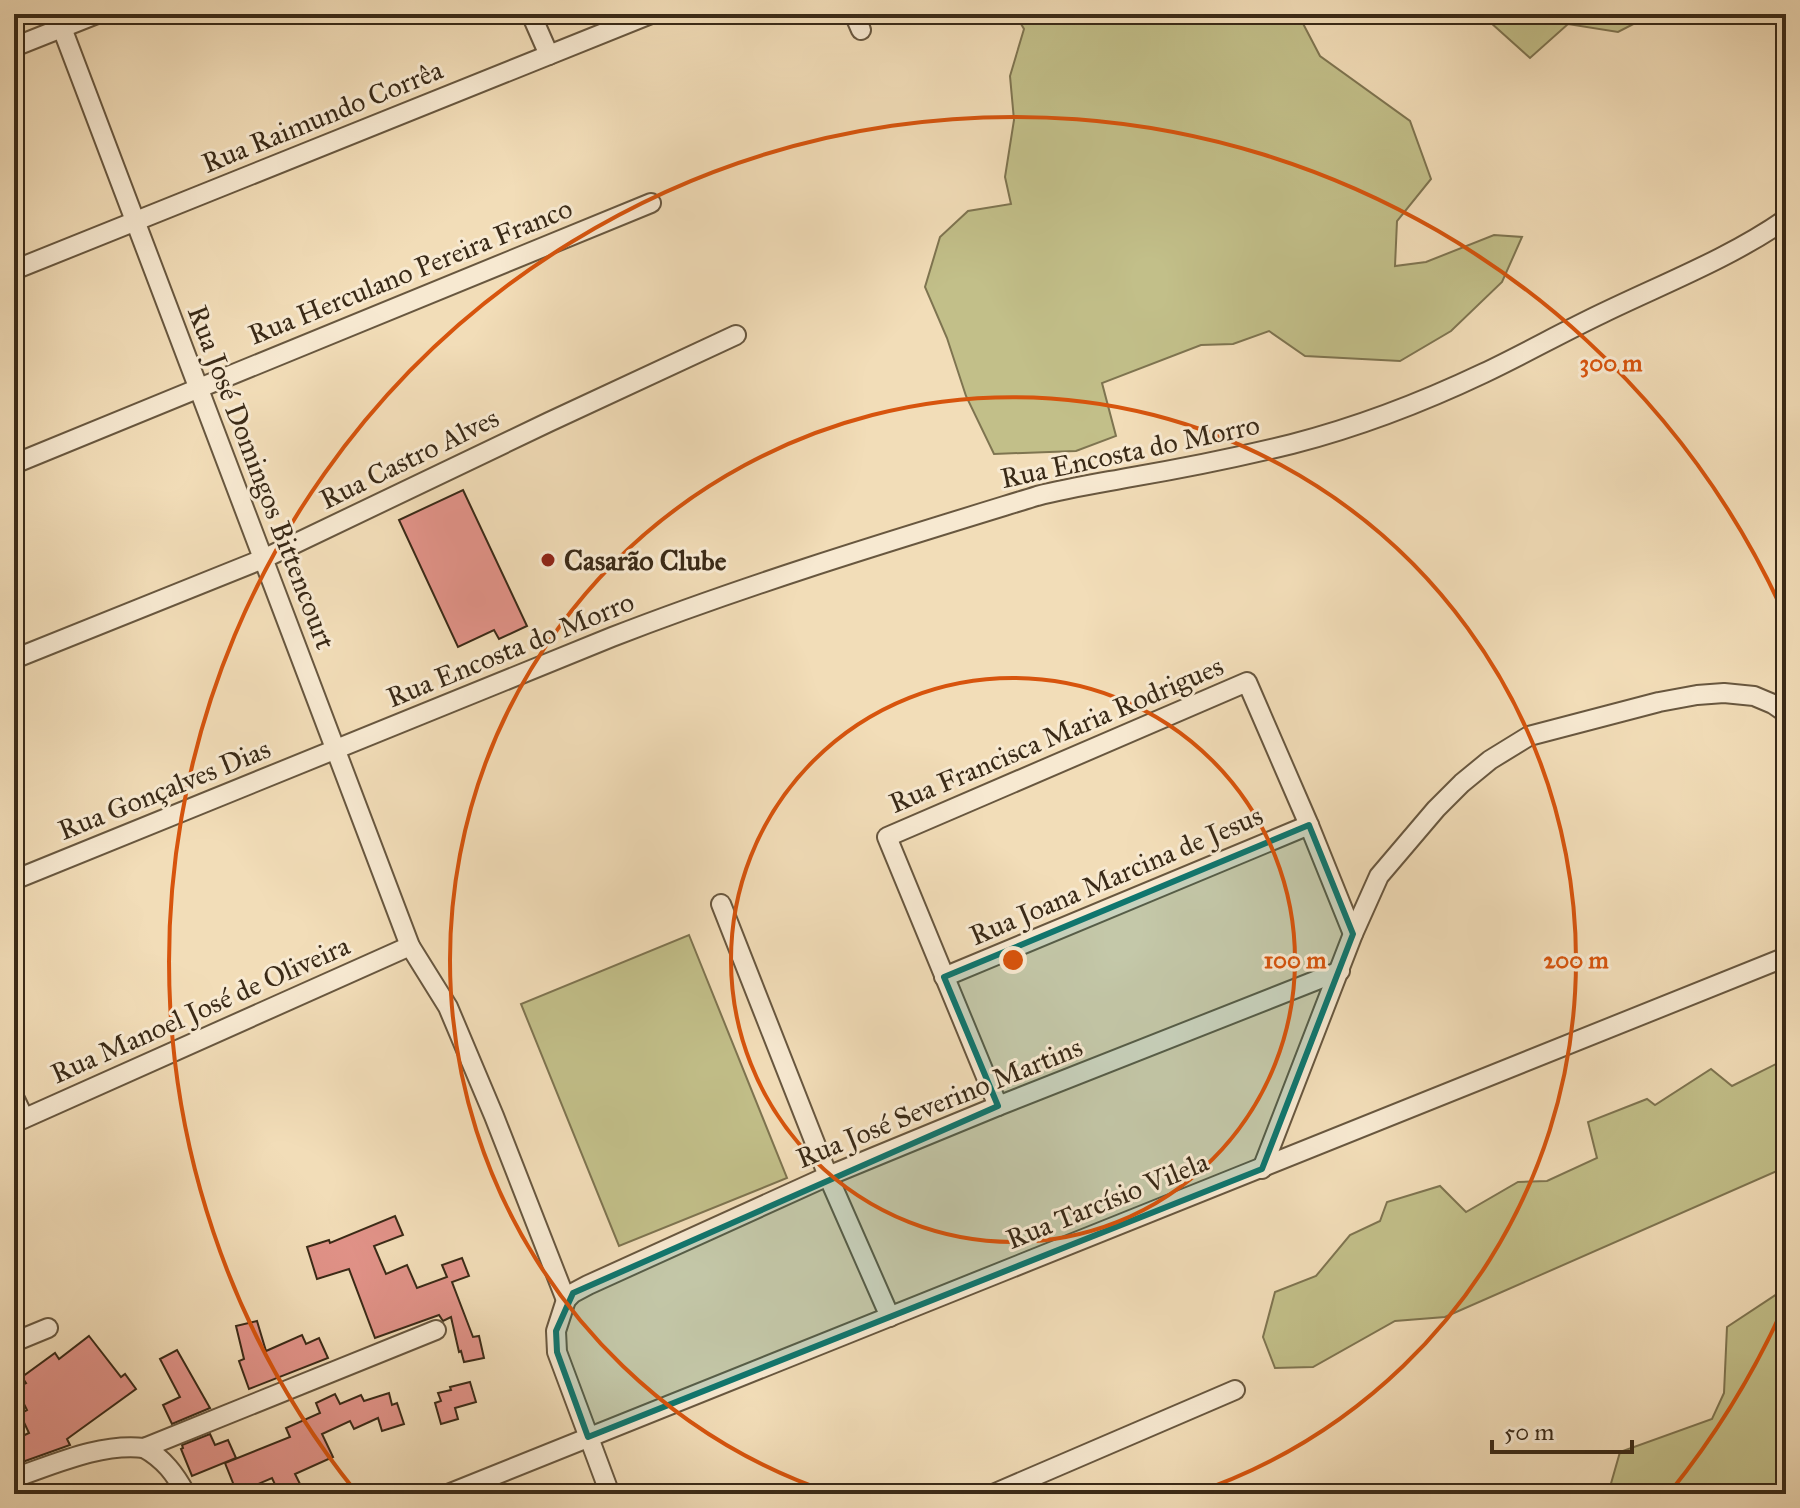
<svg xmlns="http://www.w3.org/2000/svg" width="1800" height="1508" viewBox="0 0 1800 1508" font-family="'IM FELL Great Primer',serif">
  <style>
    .green { fill: #c2bf89; stroke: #7e7450; stroke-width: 2 }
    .building { fill: #e29389; stroke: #3a2a17; stroke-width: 2 }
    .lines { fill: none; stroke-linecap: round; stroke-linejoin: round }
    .street-casing { stroke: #68573f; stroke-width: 22 }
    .street { stroke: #f7e9d1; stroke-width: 18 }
    .marked { fill: #0f766e; fill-opacity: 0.2; stroke: #0f766e; stroke-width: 6; stroke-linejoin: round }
    .ring { fill: none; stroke: #d7540d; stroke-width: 4 }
    .poi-dot { fill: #8f2418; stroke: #f7e9d1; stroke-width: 3 }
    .labels { text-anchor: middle; stroke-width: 6; stroke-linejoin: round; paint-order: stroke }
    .street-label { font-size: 28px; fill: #3a2a17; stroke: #f7e9d1 }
    .poi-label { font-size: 28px; font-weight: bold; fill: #3a2a17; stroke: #f7e9d1; text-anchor: start }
    .centre { fill: #d7540d; stroke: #f7e9d1; stroke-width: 4 }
    .ring-label { font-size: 24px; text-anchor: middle; font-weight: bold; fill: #d7540d; stroke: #f7e9d1; stroke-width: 6; stroke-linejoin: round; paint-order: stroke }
  </style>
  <rect width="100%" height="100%" fill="#f2ddb8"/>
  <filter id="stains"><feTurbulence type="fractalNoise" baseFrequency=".0025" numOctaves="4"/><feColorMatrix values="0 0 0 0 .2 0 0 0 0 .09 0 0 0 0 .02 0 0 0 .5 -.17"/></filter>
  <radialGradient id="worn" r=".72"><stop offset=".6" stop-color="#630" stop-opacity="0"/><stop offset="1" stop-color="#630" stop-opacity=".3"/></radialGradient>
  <g class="green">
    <path d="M1015 14H1298L1320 56 1410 121 1431 179 1397 221 1395 266 1426 262 1494 235 1522 237 1502 282 1451 331 1400 361 1305 356 1269 331 1233 344 1201 345 1102 383 1116 436 1076 451 994 454 966 396 947 338 925 287 940 237 968 211 1011 204 1005 177 1014 120 1010 76 1024 29Z"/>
    <path d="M1481 14H1653L1618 32 1568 24 1530 58Z"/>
    <path d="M689 935 787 1178 619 1246 521 1004Z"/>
    <path d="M1786 1059V1167L1445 1317 1395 1321 1313 1367 1275 1368 1263 1337 1275 1292 1316 1276 1350 1235 1380 1221 1387 1202 1440 1186 1466 1212 1518 1182 1547 1181 1597 1158 1588 1122 1647 1099 1655 1105 1711 1069 1732 1086Z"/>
    <path d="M1786 1288V1494H1608L1620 1452 1712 1419 1724 1393 1727 1327Z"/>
  </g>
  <g class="building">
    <path d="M463 490 527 626 499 639 494 630 458 647 399 520Z"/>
    <path d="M395 1216 403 1235 374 1246 386 1274 407 1265 417 1288 447 1277 442 1265 462 1258 469 1276 452 1282 473 1337 479 1336 484 1358 464 1362 461 1351 459 1352 451 1317 443 1321 439 1315 375 1338 349 1269 317 1279 307 1247 329 1240 330 1243Z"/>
    <path d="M257 1321 266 1351 302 1335 306 1344 319 1338 328 1358 249 1389 239 1361 244 1359 236 1326Z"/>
    <path d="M89 1336 121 1377 125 1374 136 1389 67 1439 70 1445 14 1465V1440L29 1433 20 1414 27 1410 16 1388 26 1383 22 1377 55 1353 59 1359Z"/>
    <path d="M177 1350 210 1408 172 1424 163 1405 180 1397 160 1359Z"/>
    <path d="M470 1382 476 1402 455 1408 458 1419 441 1424 435 1403 441 1401 438 1393 451 1390 450 1387Z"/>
    <path d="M389 1393 392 1405 397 1403 404 1424 382 1431 378 1418 354 1429 350 1421 322 1434 333 1457 295 1474 303 1490 294 1494H289L286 1487 278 1491 272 1478 237 1493 225 1463 290 1437 286 1428 320 1413 316 1403 335 1394 340 1404 361 1395 364 1401Z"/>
    <path d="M210 1434 215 1445 228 1440 236 1458 192 1476 181 1449 183 1448 182 1445Z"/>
  </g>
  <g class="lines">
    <defs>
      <g id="street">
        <path d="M531 14 549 55"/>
        <path d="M854 14 861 30"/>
        <path d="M62 28 410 946 448 1007 494 1116 566 1300"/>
        <path d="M14 47 97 14"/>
        <path d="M14 270 651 14"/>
        <path d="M14 464 651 203"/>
        <path d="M14 659 263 559 549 422 736 335"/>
        <path d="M14 880 612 637C751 583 894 540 1037 496 1068 488 1100 483 1132 477 1185 468 1239 457 1292 444 1358 427 1423 402 1484 373 1524 354 1563 332 1603 313 1665 283 1730 258 1786 219"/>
        <path d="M721 904 828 1176 890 1317"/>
        <path d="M944 977 1309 825"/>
        <path d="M14 1097 24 1118"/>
        <path d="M998 1106 887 837 1247 682 1309 825 1353 934"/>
        <path d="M14 1123 410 946"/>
        <path d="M1262 1169 1353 934 1379 876 1436 809 1462 783 1490 760 1529 736 1659 702 1697 695 1724 693 1754 696 1773 704 1786 713"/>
        <path d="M566 1300 573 1293 588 1285 828 1176 998 1106 1340 971"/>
        <path d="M566 1300 556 1331 557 1352 610 1494"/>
        <path d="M14 1342 48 1328"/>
        <path d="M144 1448C164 1459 175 1474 186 1494"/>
        <path d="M14 1478C55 1464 100 1443 144 1448L436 1330"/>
        <path d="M448 1494 1786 957"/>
        <path d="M993 1494 1235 1390"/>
      </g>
    </defs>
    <use href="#street" class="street-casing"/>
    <use href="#street" class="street"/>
  </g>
  <path class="marked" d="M1309 825 1353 934 1262 1169 588 1437 557 1352 556 1331 573 1293 998 1106 944 977Z"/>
  <g class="ring">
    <circle cx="1013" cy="960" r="282"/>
    <path d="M834 1494A563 563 0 1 1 1192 1494"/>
    <path d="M1785 1304A845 845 0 0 1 1670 1492M356 1492A845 845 0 1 1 1785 616"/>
  </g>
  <circle class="poi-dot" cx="548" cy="560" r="8"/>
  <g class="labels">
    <g class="street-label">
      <text transform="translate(322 116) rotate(-22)" y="10">Rua Raimundo Corrêa</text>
      <text transform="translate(410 271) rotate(-22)" y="10">Rua Herculano Pereira Franco</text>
      <text transform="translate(1130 451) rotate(-12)" y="10">Rua Encosta do Morro</text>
      <text transform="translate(409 458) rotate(-26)" y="10">Rua Castro Alves</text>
      <text transform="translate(262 477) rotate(69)" y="10">Rua José Domingos Bittencourt</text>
      <text transform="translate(510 649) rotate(-22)" y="10">Rua Encosta do Morro</text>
      <text transform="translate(1056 734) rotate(-23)" y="10">Rua Francisca Maria Rodrigues</text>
      <text transform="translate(164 789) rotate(-22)" y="10">Rua Gonçalves Dias</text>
      <text transform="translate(1116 875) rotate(-23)" y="10">Rua Joana Marcina de Jesus</text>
      <text transform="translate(200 1009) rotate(-24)" y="10">Rua Manoel José de Oliveira</text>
      <text transform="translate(939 1102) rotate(-22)" y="10">Rua José Severino Martins</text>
      <text transform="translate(1107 1200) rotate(-22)" y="10">Rua Tarcísio Vilela</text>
    </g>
    <g class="poi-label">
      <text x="564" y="570">Casarão Clube</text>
    </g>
  </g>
  <circle cx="1013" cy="960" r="12" class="centre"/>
  <g class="ring-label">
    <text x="1611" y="371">300 m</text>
    <text x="1295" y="968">100 m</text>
    <text x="1576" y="968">200 m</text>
  </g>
  <rect width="1800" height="1508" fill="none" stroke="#f2ddb8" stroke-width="48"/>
  <rect x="16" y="16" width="1768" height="1476" fill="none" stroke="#3a2a17" stroke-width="4"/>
  <rect x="24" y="24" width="1752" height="1460" fill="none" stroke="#3a2a17" stroke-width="2"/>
  <path d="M1492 1440v12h140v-12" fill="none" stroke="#3a2a17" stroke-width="4"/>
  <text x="1504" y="1440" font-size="24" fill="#3a2a17" stroke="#f7e9d1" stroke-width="6" paint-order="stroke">50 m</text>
  <rect width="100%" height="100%" filter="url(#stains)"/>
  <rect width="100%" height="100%" fill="url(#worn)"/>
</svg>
